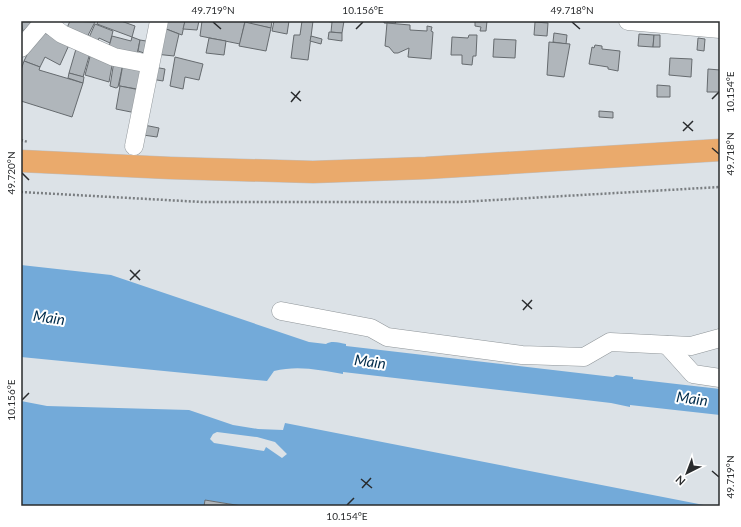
<svg xmlns="http://www.w3.org/2000/svg" width="741" height="527" viewBox="0 0 741 527" font-family="Lato,sans-serif">
  <style>
    .water { fill: #73aad9; fill-rule: evenodd }
    .building { fill: #b0b6bb; stroke: #666b6f }
    .lines { fill: none; stroke-linecap: round; stroke-linejoin: round }
    .minor-casing { stroke: #8f9599; stroke-width: 19 }
    .major-casing { stroke: #bfbfc0; stroke-width: 23 }
    .path { stroke: #7a7e81; stroke-width: 2.5; stroke-dasharray: 2 2; stroke-linecap: butt }
    .minor { stroke: #fff; stroke-width: 18 }
    .major { stroke: #eaaa6c; stroke-width: 22 }
    .ticks { fill: none; stroke: #292b2d; stroke-width: 1.5 }
    .labels { text-anchor: middle; stroke-width: 4; stroke-linejoin: round; paint-order: stroke }
    .water-label { font-size: 15px; font-style: italic; fill: #002c4b; stroke: #fff }
    .neatline { fill: none; stroke: #292b2d; stroke-width: 1.5 }
    .ticks-label { font-size: 10px; text-anchor: middle; fill: #292b2d }
  </style>
  <rect width="100%" height="100%" fill="#dce2e7"/>
  <g class="water">
    <path d="M21 265 111 275 309 342 326 344C332 340 340 343 346 344V346L613 377 616 375 633 377V379L720 389V415L630 405V407L611 403 343 372V374C320 370 298 365 274 371L267 381 21 357Z"/>
    <path d="M21 401 47 406 189 410 233 425 258 429 283 430 285 423 709 506H242L205 500 204 506H21ZM217 432 257 437 275 442 287 454 282 458 266 447 264 451 214 443 210 439 213 434Z"/>
  </g>
  <g class="building">
    <path d="M21 21H33L23 31Z"/>
    <path d="M70 21 95 22 85 41 66 30Z"/>
    <path d="M98 21H121L135 26 132 37 97 24Z"/>
    <path d="M162 21H185L182 35 161 27Z"/>
    <path d="M185 21H199L197 30 183 29Z"/>
    <path d="M202 21H245L240 44 200 36Z"/>
    <path d="M251 21H272L271 28 251 24Z"/>
    <path d="M274 21H289L287 34 272 31Z"/>
    <path d="M302 21H313L308 60 291 58 294 35H300Z"/>
    <path d="M325 21H344L342 33 331 32 332 22Z"/>
    <path d="M384 21H396L395 24 384 23Z"/>
    <path d="M475 21H487L486 31H480L481 27 475 26Z"/>
    <path d="M245 22 271 28 266 51 239 46Z"/>
    <path d="M535 22 548 23 547 36 534 35Z"/>
    <path d="M387 23 410 25V30L427 31V26L432 27 431 31 433 32 431 59 408 57 409 48 398 53H394L389 47 385 46Z"/>
    <path d="M95 24 113 31 110 43 99 38 96 46 87 42Z"/>
    <path d="M161 27 179 34 174 56 155 54Z"/>
    <path d="M39 30 69 45 60 65 45 57 40 67 24 61Z"/>
    <path d="M329 32 342 33V41L328 39Z"/>
    <path d="M554 33 567 35 566 44 553 42Z"/>
    <path d="M639 34 654 35 653 47 638 46Z"/>
    <path d="M469 35H477L476 56H473L472 65 462 64V55H451L452 37 468 38Z"/>
    <path d="M654 35H660V47H653Z"/>
    <path d="M112 36 131 41 132 37 140 40 137 55 108 50Z"/>
    <path d="M311 36 322 39 321 44 310 41Z"/>
    <path d="M209 38 226 41 224 55 206 53Z"/>
    <path d="M698 38 705 39 704 51 697 50Z"/>
    <path d="M494 39 516 40 515 58 493 57Z"/>
    <path d="M140 40 146 41 144 53 138 51Z"/>
    <path d="M549 42 570 44 564 77 547 75Z"/>
    <path d="M595 45 602 46V49L620 51 618 71 608 69V67L589 64 592 47 594 48Z"/>
    <path d="M76 49 90 53 83 77 69 73Z"/>
    <path d="M91 53 113 60 109 82 85 75Z"/>
    <path d="M175 57 203 64 199 80 185 77 183 89 170 86Z"/>
    <path d="M670 58 692 59 691 77 669 75Z"/>
    <path d="M24 61 40 67 39 70 83 83 72 117 21 101V70Z"/>
    <path d="M114 61 123 64 118 87 116 88 110 86Z"/>
    <path d="M123 64 141 68 137 89 119 86Z"/>
    <path d="M154 67 165 69 163 81 151 79Z"/>
    <path d="M708 69 720 70V92H707Z"/>
    <path d="M69 73 84 77 83 83 68 78Z"/>
    <path d="M657 85 670 86V97H657Z"/>
    <path d="M120 86 140 90 136 113 116 109Z"/>
    <path d="M599 111 613 112V118L599 117Z"/>
    <path d="M144 125 159 128 157 137 143 135Z"/>
    <path d="M205 500 217 502 242 506H204Z"/>
  </g>
  <g class="lines">
    <defs>
      <g id="minor">
        <path d="M45 21 62 34 114 57 150 64"/>
        <path d="M628 21 720 29"/>
        <path d="M21 48 44 21"/>
        <path d="M134 146 159 21"/>
        <path d="M281 311 371 328 387 337 522 355 584 357 610 342 691 346 720 338"/>
        <path d="M667 345 693 374 720 378"/>
      </g>
      <path id="major" d="M21 161 170 168 313 172 426 168 720 150"/>
    </defs>
    <use href="#minor" class="minor-casing"/>
    <use href="#major" class="major-casing"/>
    <g class="path">
      <path d="M21 140 28 142"/>
      <path d="M21 192 202 202H460L720 187"/>
    </g>
    <use href="#minor" class="minor"/>
    <use href="#major" class="major"/>
  </g>
  <path class="ticks" d="M213 22 221 29M572 22 580 29M356 29 363 22M291 92 301 101M712 99 719 92M291 102 300 91M683 122 693 131M683 131 693 121M712 148 719 154M22 173 29 180M130 270 140 280M130 280 140 270M522 300 532 309M523 310 532 300M22 400 29 393M712 471 719 477M361 479 372 488M362 488 371 478M347 505 354 498"/>
  <g class="labels">
    <g class="water-label">
      <text transform="translate(49 318) rotate(8)" y="5">Main</text>
      <text transform="translate(370 362) rotate(7)" y="5">Main</text>
      <text transform="translate(692 399) rotate(7)" y="5">Main</text>
    </g>
  </g>
  <rect width="741" height="527" fill="none" stroke="#ffffff" stroke-width="44"/>
  <g transform="translate(687 473) rotate(222)" stroke="#ffffff" stroke-width="3" paint-order="stroke">
  <path d="M0-3L7 15L0 10L-7 15Z" fill="#292b2d"/>
  <text y="-6" font-size="11" font-weight="bold" text-anchor="middle" fill="#292b2d">N</text>
  </g>
  <rect x="22" y="22" width="697" height="483" class="neatline"/>
  <g class="ticks-label">
    <text x="213" y="14">49.719°N</text>
    <text x="363" y="14">10.156°E</text>
    <text x="572" y="14">49.718°N</text>
    <text transform="translate(730 92) rotate(-90)" y="4">10.154°E</text>
    <text transform="translate(730 154) rotate(-90)" y="4">49.718°N</text>
    <text transform="translate(11 173) rotate(-90)" y="4">49.720°N</text>
    <text transform="translate(11 400) rotate(-90)" y="4">10.156°E</text>
    <text transform="translate(730 477) rotate(-90)" y="4">49.719°N</text>
    <text x="347" y="520">10.154°E</text>
  </g>
</svg>
